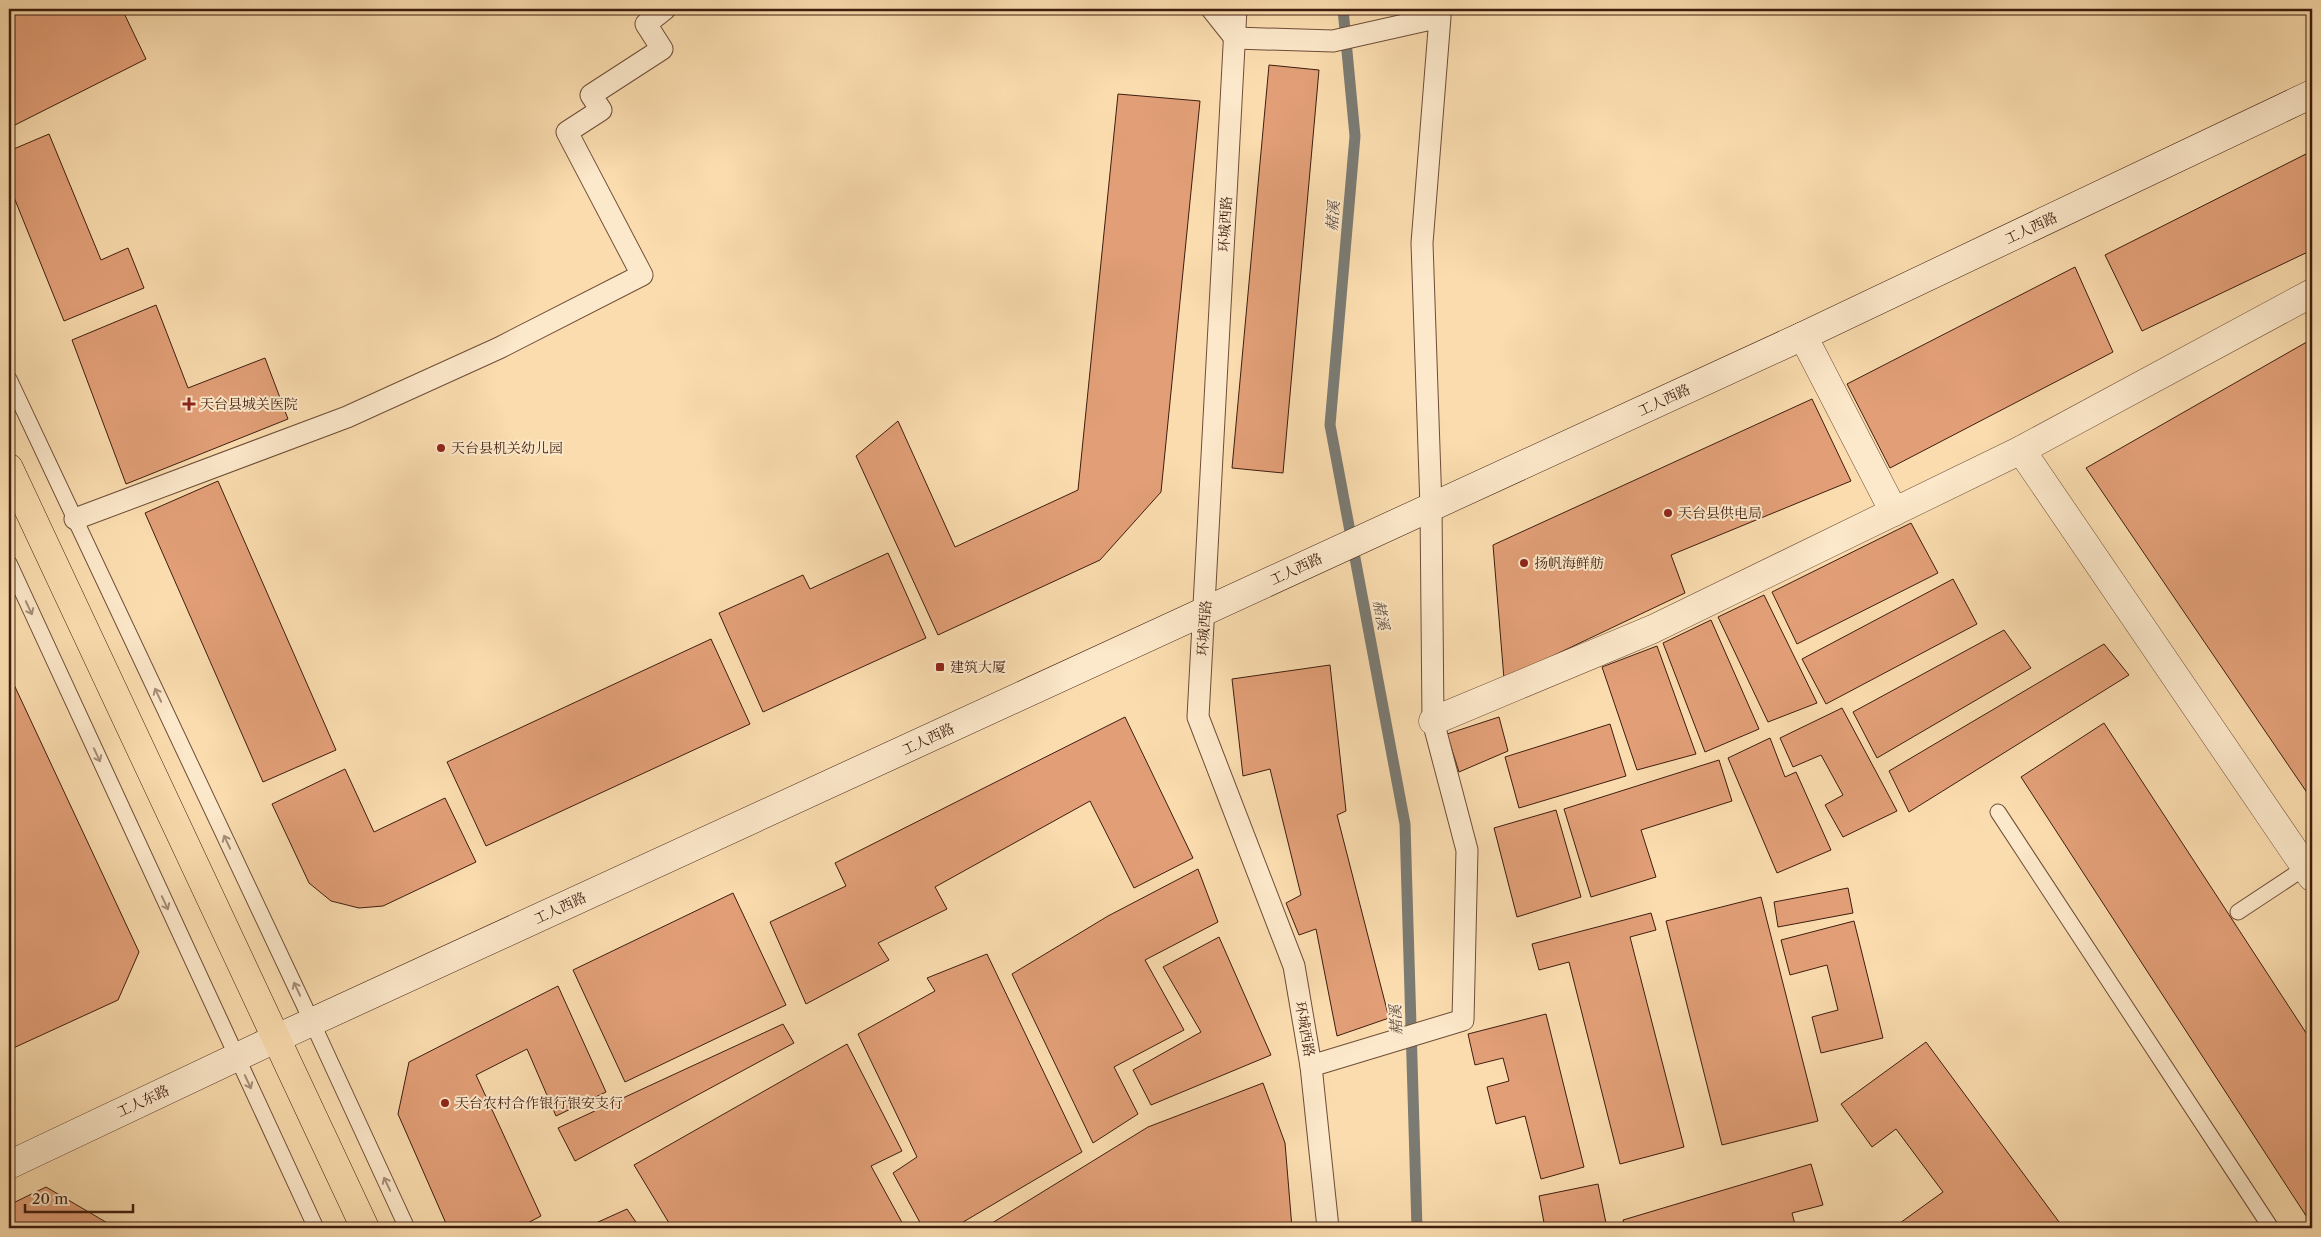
<svg xmlns="http://www.w3.org/2000/svg" width="2321" height="1237" viewBox="0 0 2321 1237" font-family="'Libre Caslon Text','Noto Serif SC',serif">
  <style>
    .lines { fill: none; stroke-linecap: round; stroke-linejoin: round }
    .stream { stroke: #7b7b73; stroke-width: 11 }
    .building { fill: #e29f77; stroke: #3f1d0f }
    .service-casing { stroke: #6e4d37; stroke-width: 17 }
    .pedestrian-casing { stroke: #6e4d37; stroke-width: 23 }
    .minor-casing { stroke: #6e4d37; stroke-width: 29 }
    .secondary-casing { stroke: #3f1d0f; stroke-width: 29 }
    .primary-casing { stroke: #3f1d0f; stroke-width: 29 }
    .service { stroke: #fce8ca; stroke-width: 15 }
    .pedestrian { stroke: #fce8ca; stroke-width: 21 }
    .minor { stroke: #fce8ca; stroke-width: 28 }
    .secondary { stroke: #fce8ca; stroke-width: 28 }
    .primary { stroke: #fadcae; stroke-width: 28 }
    .oneway { stroke: #a78d76 }
    .poi-dot { fill: #8f2418; stroke: #fce8ca; stroke-width: 2 }
    .labels { text-anchor: middle; stroke-width: 4; stroke-linejoin: round; paint-order: stroke }
    .street-label { font-size: 14px; fill: #3f1d0f; stroke: #fce8ca }
    .poi-label { font-size: 14px; fill: #3f1d0f; stroke: #fce8ca; text-anchor: start }
    .water-label { font-size: 15px; font-style: italic; fill: #5d4c41; stroke: #fce8ca }
  </style>
  <rect width="100%" height="100%" fill="#fadcae"/>
  <filter id="stains"><feTurbulence type="fractalNoise" baseFrequency=".004" numOctaves="4"/><feColorMatrix values="0 0 0 0 .2 0 0 0 0 .09 0 0 0 0 .02 0 0 0 .5 -.17"/></filter>
  <radialGradient id="worn" r=".72"><stop offset=".6" stop-color="#630" stop-opacity="0"/><stop offset="1" stop-color="#630" stop-opacity=".3"/></radialGradient>
  <g class="lines">
    <path class="stream" d="M1343 9 1355 136 1330 425 1405 824 1417 1228"/>
  </g>
  <g class="building">
    <path d="M9 9H122L146 59 9 128Z"/>
    <path d="M1269 65 1319 70 1283 473 1232 468Z"/>
    <path d="M1118 94 1200 101 1161 492 1100 560 938 635 856 456 898 421 955 547 1078 490Z"/>
    <path d="M49 134 101 260 128 248 144 288 64 321 9 185V151Z"/>
    <path d="M2312 151V250L2142 331 2105 255Z"/>
    <path d="M2075 267 2113 352 1890 468 1847 384Z"/>
    <path d="M156 305 188 388 265 358 288 419 126 484 72 340Z"/>
    <path d="M2312 339V800L2086 468Z"/>
    <path d="M1812 399 1851 481 1671 555 1685 593 1504 679 1493 545Z"/>
    <path d="M218 481 336 750 263 782 145 513Z"/>
    <path d="M1911 523 1938 573 1797 644 1772 592Z"/>
    <path d="M888 553 926 638 763 712 719 613 803 575 810 589Z"/>
    <path d="M1953 579 1977 624 1826 704 1802 659Z"/>
    <path d="M1764 595 1817 703 1768 722 1718 617Z"/>
    <path d="M1711 620 1759 729 1705 752 1663 643Z"/>
    <path d="M2004 630 2031 668 1877 758 1853 712Z"/>
    <path d="M711 639 750 724 486 846 447 762Z"/>
    <path d="M2104 644 2129 675 1909 812 1889 771Z"/>
    <path d="M1657 646 1696 754 1637 770 1602 667Z"/>
    <path d="M1330 665 1346 811 1337 815 1389 1018 1337 1036 1316 929 1299 935 1286 903 1301 895 1270 769 1243 776 1232 679Z"/>
    <path d="M9 674 139 952 118 1000 9 1050Z"/>
    <path d="M1842 708 1897 811 1843 837 1825 805 1843 795 1821 755 1793 767 1780 738Z"/>
    <path d="M1125 717 1193 858 1134 888 1090 801 935 887 947 909 878 943 889 960 806 1004 770 922 846 886 835 863Z"/>
    <path d="M1499 717 1508 751 1459 772 1447 734Z"/>
    <path d="M2104 723 2312 1042V1225L2021 777Z"/>
    <path d="M1610 724 1626 776 1519 808 1505 757Z"/>
    <path d="M1770 738 1785 777 1796 772 1831 850 1777 873 1728 758Z"/>
    <path d="M1719 760 1732 801 1641 830 1656 877 1591 897 1564 809Z"/>
    <path d="M345 769 374 832 445 798 476 862 383 906 359 908 331 901 309 883 272 804Z"/>
    <path d="M1556 810 1581 897 1517 917 1494 828Z"/>
    <path d="M1198 869 1218 922 1145 960 1184 1030 1114 1067 1138 1114 1093 1143 1012 974 1108 916Z"/>
    <path d="M1848 888 1853 913 1778 927 1774 902Z"/>
    <path d="M733 893 786 1005 625 1082 573 970Z"/>
    <path d="M1761 897 1818 1121 1722 1145 1666 921Z"/>
    <path d="M1651 913 1656 930 1630 937 1684 1147 1620 1164 1569 962 1539 970 1532 944Z"/>
    <path d="M1854 921 1883 1038 1821 1053 1812 1017 1838 1010 1827 965 1790 975 1781 940Z"/>
    <path d="M1219 937 1271 1055 1151 1105 1133 1070 1201 1032 1163 967Z"/>
    <path d="M987 954 1082 1152 953 1228H923L893 1173 917 1157 858 1034 935 991 927 978Z"/>
    <path d="M558 986 606 1092 556 1116 527 1049 476 1075 541 1216 518 1228H448L398 1114 409 1062Z"/>
    <path d="M1546 1014 1584 1167 1541 1179 1525 1116 1496 1124 1487 1087 1509 1081 1503 1058 1475 1065 1468 1034Z"/>
    <path d="M783 1024 794 1043 575 1161 558 1128Z"/>
    <path d="M1926 1042 2062 1226 2059 1228H1893L1943 1192 1896 1129 1872 1147 1841 1104Z"/>
    <path d="M847 1044 902 1151 871 1166 905 1228H672L634 1165Z"/>
    <path d="M1263 1083 1285 1143 1292 1228H984L1148 1127Z"/>
    <path d="M1811 1164 1823 1205 1792 1213 1796 1228H1625L1623 1220Z"/>
    <path d="M1598 1184 1607 1228H1545L1539 1196Z"/>
    <path d="M46 1187 116 1228H9V1205Z"/>
    <path d="M627 1209 640 1228H587V1227Z"/>
  </g>
  <g class="lines">
    <defs>
      <g id="service">
        <path d="M9 379 312 1022 407 1228"/>
        <path d="M9 563 316 1228"/>
        <path d="M1998 812 2271 1228"/>
        <path d="M2238 912 2306 867"/>
      </g>
      <g id="pedestrian">
        <path d="M1212 9 1235 38 1333 41 1440 17 1422 243 1431 507 1433 721 1467 850 1463 1020 1311 1066"/>
        <path d="M1236 9 1198 717 1294 966 1311 1066 1328 1228"/>
        <path d="M75 519 347 417 499 348 642 275 567 132 601 110 591 95 662 49 646 24 665 9"/>
      </g>
      <g id="minor">
        <path d="M1803 336 1894 512"/>
        <path d="M2021 450 2312 877"/>
        <path d="M1433 721 1653 629 2021 450 2312 293"/>
      </g>
      <path id="secondary" d="M9 1165 277 1038 1803 336 2312 94"/>
      <path id="primary" d="M9 468 365 1228"/>
    </defs>
    <use href="#service" class="service-casing"/>
    <use href="#pedestrian" class="pedestrian-casing"/>
    <use href="#minor" class="minor-casing"/>
    <use href="#secondary" class="secondary-casing"/>
    <use href="#primary" class="primary-casing"/>
    <use href="#service" class="service"/>
    <use href="#pedestrian" class="pedestrian"/>
    <use href="#minor" class="minor"/>
    <use href="#secondary" class="secondary"/>
    <use href="#primary" class="primary"/>
  </g>
  <defs><path id="oneway-shaft" d="M-6 0H5M1.5-3L5.5 0L1.5 3" fill="none" stroke-width="1.6" stroke-linecap="round" stroke-linejoin="round" transform="scale(1.25)"/></defs>
  <g class="oneway">
    <use href="#oneway-shaft" transform="translate(29 608) rotate(65)"/>
    <use href="#oneway-shaft" transform="translate(158 695) rotate(-115)"/>
    <use href="#oneway-shaft" transform="translate(97 755) rotate(65)"/>
    <use href="#oneway-shaft" transform="translate(227 842) rotate(-115)"/>
    <use href="#oneway-shaft" transform="translate(165 903) rotate(65)"/>
    <use href="#oneway-shaft" transform="translate(297 989) rotate(-115)"/>
    <use href="#oneway-shaft" transform="translate(248 1082) rotate(65)"/>
    <use href="#oneway-shaft" transform="translate(387 1184) rotate(-115)"/>
  </g>
  <g class="poi-dot">
    <path d="M186.5 396.5h5v5h5v5h-5v5h-5v-5h-5v-5h5z"/>
    <circle cx="441" cy="448" r="5"/>
    <circle cx="1668" cy="513" r="5"/>
    <circle cx="1524" cy="563" r="5"/>
    <rect x="935" y="662" width="10" height="10" rx="2.5"/>
    <circle cx="445" cy="1103" r="5"/>
  </g>
  <g class="labels">
    <g class="street-label">
      <text transform="translate(1225 224) rotate(-87)" y="5">环城西路</text>
      <text transform="translate(2031 228) rotate(-25)" y="5">工人西路</text>
      <text transform="translate(1664 400) rotate(-25)" y="5">工人西路</text>
      <text transform="translate(1296 569) rotate(-25)" y="5">工人西路</text>
      <text transform="translate(1204 628) rotate(-86)" y="5">环城西路</text>
      <text transform="translate(928 739) rotate(-25)" y="5">工人西路</text>
      <text transform="translate(560 908) rotate(-25)" y="5">工人西路</text>
      <text transform="translate(1305 1029) rotate(80)" y="5">环城西路</text>
      <text transform="translate(143 1101) rotate(-25)" y="5">工人东路</text>
    </g>
    <g class="poi-label">
      <text x="200" y="409">天台县城关医院</text>
      <text x="451" y="453">天台县机关幼儿园</text>
      <text x="1678" y="518">天台县供电局</text>
      <text x="1534" y="568">扬帆海鲜舫</text>
      <text x="950" y="672">建筑大厦</text>
      <text x="455" y="1108">天台农村合作银行银安支行</text>
    </g>
    <g class="water-label">
      <text transform="translate(1333 216) rotate(-85)" y="5">赭溪</text>
      <text transform="translate(1381 615) rotate(79)" y="5">赭溪</text>
      <text transform="translate(1396 1020) rotate(-92)" y="5">赭溪</text>
    </g>
  </g>
  <rect width="2321" height="1237" fill="none" stroke="#fadcae" stroke-width="30"/>
  <rect x="10" y="10" width="2301" height="1217" fill="none" stroke="#3f1d0f" stroke-width="2.5"/>
  <rect x="15" y="15" width="2291" height="1207" fill="none" stroke="#3f1d0f"/>
  <path d="M25 1204v8h108v-8" fill="none" stroke="#3f1d0f" stroke-width="2.5"/>
  <text x="32" y="1204" font-size="15" fill="#3f1d0f" stroke="#fce8ca" stroke-width="4" paint-order="stroke">20 m</text>
  <rect width="100%" height="100%" filter="url(#stains)"/>
  <rect width="100%" height="100%" fill="url(#worn)"/>
</svg>
